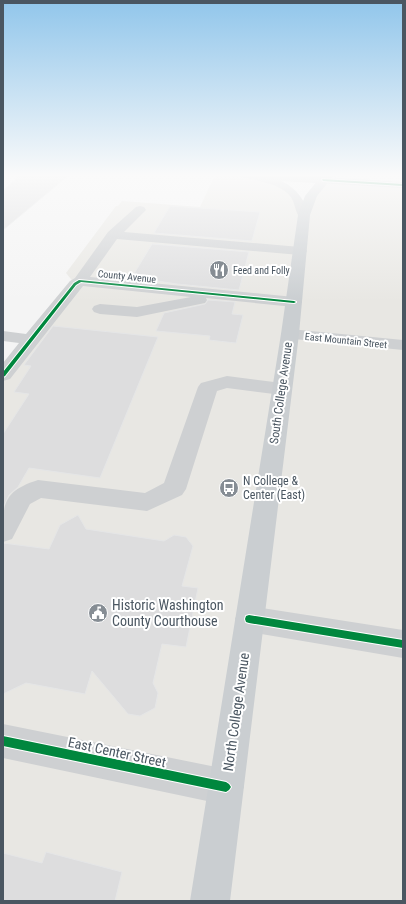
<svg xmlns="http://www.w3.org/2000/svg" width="406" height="904" viewBox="0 0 406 904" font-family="'Roboto Condensed',sans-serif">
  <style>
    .commercial { fill: #e8e7e3 }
    .building { fill: #ddddde; stroke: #e5e6e7 }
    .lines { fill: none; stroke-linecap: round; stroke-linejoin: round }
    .minor { fill: #ced0d2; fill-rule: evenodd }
    .major { fill: #caced1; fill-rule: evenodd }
    .cycleway-casing { stroke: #fff; stroke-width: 2 }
    .cycleway { fill: #00873e; fill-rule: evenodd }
    .labels { text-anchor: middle; stroke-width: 4; stroke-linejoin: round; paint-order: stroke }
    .far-poi-label { font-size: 10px; fill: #4a5661; stroke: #fff; text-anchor: start }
    .far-street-label { font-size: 10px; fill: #4a5661; stroke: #fff }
    .street-label { font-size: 12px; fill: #4a5661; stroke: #fff }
    .poi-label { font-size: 12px; fill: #4a5661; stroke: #fff; text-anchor: start }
    .near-poi-label { font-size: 14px; fill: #4a5661; stroke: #fff; text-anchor: start }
    .near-street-label { font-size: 14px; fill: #4a5661; stroke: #fff }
  </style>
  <rect width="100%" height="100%" fill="#f4f4f4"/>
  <path class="commercial" d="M215 175H245L286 189 304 215 323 180 403 185V901H3V375L75 284 66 273 116 206H118L122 201 200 207Z"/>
  <g class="building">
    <path d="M20 175H69L3 230V191Z"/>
    <path d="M170 206 260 212 252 241 154 233Z"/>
    <path d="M152 244 249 252 239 290 177 284 132 277Z"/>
    <path d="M208 300 235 302 232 314 243 315 236 343 209 340 210 336 156 331 164 313 205 304Z"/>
    <path d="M53 326 158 337 100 478 29 468 18 487 9 495 3 508V434L29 394 14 392 31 366 24 365Z"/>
    <path d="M78 515 86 529 164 541 174 535 186 537 193 546 182 586 198 588 186 647 162 644 153 683 158 693 155 708 140 716 128 714 92 671 85 694 26 683 3 694V543L49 549 60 525Z"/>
    <path d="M46 852 122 872 115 901H3V853L42 863Z"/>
  </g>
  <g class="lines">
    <g class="minor">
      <path d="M240 175H293L403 182V188L281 181C298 189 303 199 310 215L308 218H300C295 212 295 203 291 197 280 183 257 181 241 177Z"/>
      <path d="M140 206 144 207 146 210 124 232 300 247 305 248 307 251 305 254 300 255 117 239 90 277 294 297 300 299 302 302 300 305 294 307 206 298 207 300 205 303 137 317 100 314 94 312 92 309 94 306 100 304 137 307 191 297 83 286 10 379 3 381V363L19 343 3 341V331L26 334 70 281 75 278 108 232 136 207Z"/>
      <path d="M290 329 403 340V350L284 338 281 334 284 330Z"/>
      <path d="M227 376 282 383 289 385 292 389 289 393 282 395 227 388 217 391 186 489 182 495 147 511 41 498 30 504 12 539 3 542C3 507 0 492 38 480L145 493 164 483 198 387 201 383Z"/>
      <path d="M249 606 403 630V658L249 632 239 628 235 619 239 610Z"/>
      <path d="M3 724 226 769 238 775 244 787 238 799 226 805 3 758Z"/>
    </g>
    <path class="major" d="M322 175H334L317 196 310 215 299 334 230 901H190L281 334 298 215 305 196Z"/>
    <defs>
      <g id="cycleway">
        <path d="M322 179 403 184V186L323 181Z"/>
        <path d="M79 280 294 301 296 302 294 303 81 282 76 285 5 376 3 377V372L74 283Z"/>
        <path d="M249 615 403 640V648L249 623 246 622 245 619 246 616Z"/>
        <path d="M3 736 226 782 229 784 231 787 229 790 226 792 3 746Z"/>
      </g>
    </defs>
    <use href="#cycleway" class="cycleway-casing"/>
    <use href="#cycleway" class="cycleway"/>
  </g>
  <linearGradient id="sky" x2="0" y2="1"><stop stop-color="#91c6eb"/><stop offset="0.58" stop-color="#fafafa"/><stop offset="1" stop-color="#fafafa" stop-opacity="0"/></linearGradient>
  <rect width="406" height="302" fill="url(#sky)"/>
  <defs>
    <symbol id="restaurant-disc" viewBox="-11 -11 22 22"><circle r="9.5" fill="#868d94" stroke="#fff"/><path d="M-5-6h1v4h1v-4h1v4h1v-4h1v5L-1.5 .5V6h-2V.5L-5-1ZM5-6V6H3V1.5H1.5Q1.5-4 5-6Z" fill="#fff"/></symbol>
    <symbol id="bus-disc" viewBox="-11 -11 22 22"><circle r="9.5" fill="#868d94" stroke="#fff"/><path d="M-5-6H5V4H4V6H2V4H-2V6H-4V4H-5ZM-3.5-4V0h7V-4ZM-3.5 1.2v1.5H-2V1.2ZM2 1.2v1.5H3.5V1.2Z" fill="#fff"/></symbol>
    <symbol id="civic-disc" viewBox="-11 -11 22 22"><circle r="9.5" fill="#868d94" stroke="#fff"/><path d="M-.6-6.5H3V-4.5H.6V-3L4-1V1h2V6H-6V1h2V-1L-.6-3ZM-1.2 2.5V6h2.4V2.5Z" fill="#fff"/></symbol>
  </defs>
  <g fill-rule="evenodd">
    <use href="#restaurant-disc" x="208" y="259" width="22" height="22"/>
    <use href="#bus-disc" x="218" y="477" width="22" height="22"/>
    <use href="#civic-disc" x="87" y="602" width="22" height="22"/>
  </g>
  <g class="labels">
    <g class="far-poi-label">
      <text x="233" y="274">Feed and Folly</text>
    </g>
    <g class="far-street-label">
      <text transform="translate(127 276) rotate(6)" y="4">County Avenue</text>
      <text transform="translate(346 340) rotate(6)" y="4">East Mountain Street</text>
    </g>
    <g class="street-label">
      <text transform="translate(281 393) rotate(-82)" y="4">South College Avenue</text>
    </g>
    <g class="poi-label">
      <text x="243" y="485">N College &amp;<tspan x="243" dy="14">Center (East)</tspan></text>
    </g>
    <g class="near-poi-label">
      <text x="112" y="610">Historic Washington<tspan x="112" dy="16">County Courthouse</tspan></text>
    </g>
    <g class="near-street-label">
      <text transform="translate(236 712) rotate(-82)" y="5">North College Avenue</text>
      <text transform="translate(117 752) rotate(12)" y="5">East Center Street</text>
    </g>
  </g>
  <rect width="406" height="904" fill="none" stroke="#4a5661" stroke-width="8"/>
</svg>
